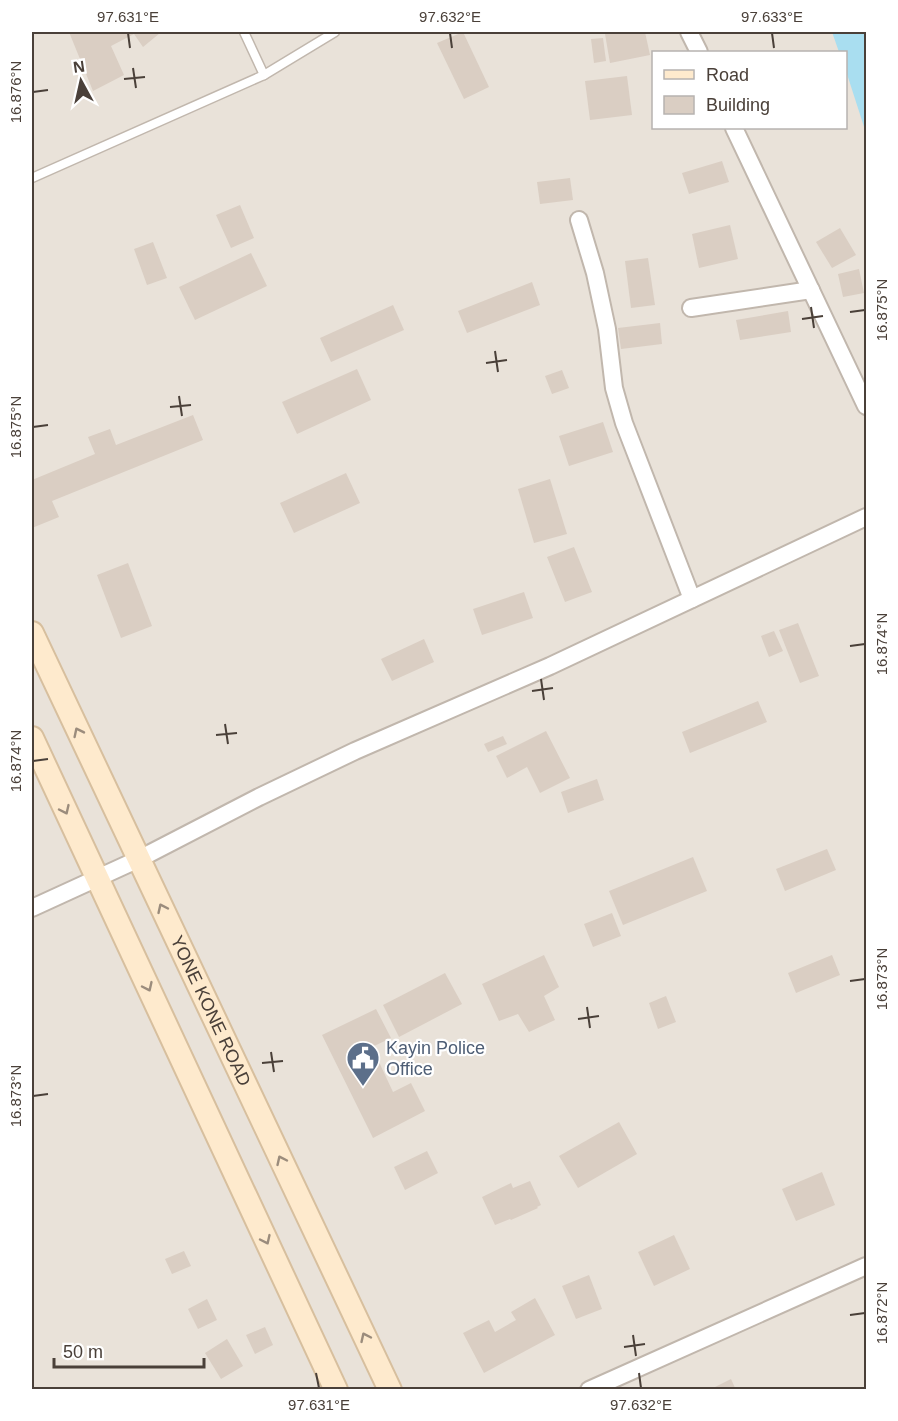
<svg xmlns="http://www.w3.org/2000/svg" width="898" height="1421" viewBox="0 0 898 1421" font-family="Helvetica,sans-serif">
  <style>
    .residential { fill: #e9e2d9; fill-rule: evenodd }
    .water { fill: #a9def0 }
    .building { fill: #dacec3 }
    .lines { fill: none; stroke-linecap: round; stroke-linejoin: round }
    .lane-casing { stroke: #c1b7ad; stroke-width: 11 }
    .street-casing { stroke: #c1b7ad; stroke-width: 20 }
    .secondary-casing { stroke: #d7bf9e; stroke-width: 26 }
    .lane { stroke: #fff; stroke-width: 8 }
    .street { stroke: #fff; stroke-width: 16 }
    .secondary { stroke: #feeacd; stroke-width: 22 }
    .oneway { stroke: #9b8c7c }
    .ticks { fill: none; stroke: #4a4039; stroke-width: 2 }
    .labels { text-anchor: middle; stroke-width: 4.5; stroke-linejoin: round; paint-order: stroke }
    .street-label { font-size: 18px; fill: #4a4039; stroke: #fff }
    .service-label { font-size: 18px; fill: #4e5e75; stroke: #fff; text-anchor: start }
    .neatline { fill: none; stroke: #4a4039; stroke-width: 2 }
    .ticks-label { font-size: 15px; text-anchor: middle; fill: #4a4039 }
  </style>
  <rect width="100%" height="100%" fill="#f5f1eb"/>
  <path class="residential" d="M32 32H866V1389H32ZM654 52H846V128H654Z"/>
  <path class="water" d="M832 32H866V133L846 71V52H839Z"/>
  <g class="building">
    <path d="M69 32H159L160 33 143 47 134 34 111 46 124 75 93 91Z"/>
    <path d="M463 32 489 87 464 99 437 43Z"/>
    <path d="M619 32H645L650 55 610 63 605 34Z"/>
    <path d="M603 38 606 61 594 63 591 39Z"/>
    <path d="M627 76 632 115 590 120 585 81Z"/>
    <path d="M722 161 729 182 689 194 682 173Z"/>
    <path d="M570 178 573 200 540 204 537 182Z"/>
    <path d="M240 205 254 238 231 248 216 215Z"/>
    <path d="M730 225 738 259 699 268 692 234Z"/>
    <path d="M840 228 856 255 832 268 816 242Z"/>
    <path d="M153 242 167 278 147 285 134 249Z"/>
    <path d="M251 253 267 286 195 320 179 287Z"/>
    <path d="M648 258 655 305 631 308 625 261Z"/>
    <path d="M859 269 864 293 843 297 838 274Z"/>
    <path d="M532 282 540 305 467 333 458 311Z"/>
    <path d="M393 305 404 330 331 362 320 338Z"/>
    <path d="M788 311 791 332 740 340 736 320Z"/>
    <path d="M660 323 662 344 621 349 618 328Z"/>
    <path d="M357 369 371 400 297 434 282 402Z"/>
    <path d="M562 370 569 388 552 394 545 376Z"/>
    <path d="M193 415 203 440 52 501 59 517 32 528V480L95 454 88 437 110 429 116 445Z"/>
    <path d="M603 422 613 452 569 466 559 436Z"/>
    <path d="M346 473 360 503 294 533 280 503Z"/>
    <path d="M550 479 567 534 534 543 518 489Z"/>
    <path d="M574 547 592 592 565 602 547 557Z"/>
    <path d="M128 563 152 626 121 638 97 575Z"/>
    <path d="M524 592 533 618 482 635 473 609Z"/>
    <path d="M798 623 819 676 800 683 779 630Z"/>
    <path d="M774 631 783 651 769 657 761 636Z"/>
    <path d="M424 639 434 662 392 681 381 659Z"/>
    <path d="M758 701 767 722 690 753 682 732Z"/>
    <path d="M546 731 570 778 540 793 527 767 507 778 496 756Z"/>
    <path d="M503 736 507 744 488 752 484 744Z"/>
    <path d="M597 779 604 800 568 813 561 792Z"/>
    <path d="M827 849 836 870 785 891 776 869Z"/>
    <path d="M693 857 707 891 623 925 609 891Z"/>
    <path d="M612 913 621 936 593 947 584 924Z"/>
    <path d="M544 955 559 987 544 996 555 1020 529 1032 518 1014 499 1021 482 984Z"/>
    <path d="M832 955 840 975 796 993 788 973Z"/>
    <path d="M445 973 462 1004 399 1037 383 1005Z"/>
    <path d="M666 996 676 1022 658 1029 649 1003Z"/>
    <path d="M376 1009 391 1038 372 1047 393 1092 411 1083 425 1111 373 1138 322 1035Z"/>
    <path d="M619 1122 637 1154 578 1188 559 1156Z"/>
    <path d="M427 1151 438 1173 405 1190 394 1167Z"/>
    <path d="M822 1172 835 1205 796 1221 782 1189Z"/>
    <path d="M530 1181 541 1205 537 1207 538 1208 511 1220 510 1219 495 1225 482 1197 511 1183 513 1188Z"/>
    <path d="M674 1235 690 1269 654 1286 638 1252Z"/>
    <path d="M184 1251 191 1266 172 1274 165 1259Z"/>
    <path d="M589 1275 602 1309 576 1319 562 1286Z"/>
    <path d="M535 1298 555 1335 484 1373 463 1333 489 1320 495 1332 516 1320 511 1312Z"/>
    <path d="M207 1299 217 1320 198 1329 188 1309Z"/>
    <path d="M265 1327 273 1345 255 1354 246 1335Z"/>
    <path d="M227 1339 243 1366 221 1379 205 1353Z"/>
    <path d="M731 1379 736 1390H709Z"/>
  </g>
  <g class="lines">
    <defs>
      <g id="lane">
        <path d="M244 32 264 75"/>
        <path d="M32 178 264 75 335 32"/>
      </g>
      <g id="street">
        <path d="M689 32 699 52"/>
        <path d="M734 128 866 406"/>
        <path d="M579 220 595 273 607 329 614 388 624 423 692 599"/>
        <path d="M691 308 811 290"/>
        <path d="M32 908 139 859 259 797 355 751 550 666 866 517"/>
        <path d="M589 1390 866 1266"/>
      </g>
      <g id="secondary">
        <path id="s1" d="M32 633 390 1390"/>
        <path d="M32 738 336 1390"/>
      </g>
    </defs>
    <use href="#lane" class="lane-casing"/>
    <use href="#street" class="street-casing"/>
    <use href="#secondary" class="secondary-casing"/>
    <use href="#lane" class="lane"/>
    <use href="#street" class="street"/>
    <use href="#secondary" class="secondary"/>
  </g>
  <defs><path id="oneway-chevron" d="M-2-3.5L2.5 0L-2 3.5" fill="none" stroke-width="1.6" stroke-linecap="round" stroke-linejoin="round" transform="scale(1.5)"/></defs>
  <g class="oneway">
    <use href="#oneway-chevron" transform="translate(78 732) rotate(-116)"/>
    <use href="#oneway-chevron" transform="translate(65 810) rotate(65)"/>
    <use href="#oneway-chevron" transform="translate(162 908) rotate(-115)"/>
    <use href="#oneway-chevron" transform="translate(148 987) rotate(65)"/>
    <use href="#oneway-chevron" transform="translate(281 1160) rotate(-115)"/>
    <use href="#oneway-chevron" transform="translate(266 1240) rotate(65)"/>
    <use href="#oneway-chevron" transform="translate(365 1337) rotate(-115)"/>
  </g>
  <path class="ticks" d="M128 33 130 48M450 33 452 48M772 33 774 48M133 68 136 88M124 79 145 77M33 92 48 90M811 307 814 328M850 312 865 310M802 319 823 316M495 351 498 372M486 363 507 360M179 396 182 416M170 407 191 405M33 427 48 425M850 646 865 644M541 679 544 700M532 691 553 688M225 724 228 744M216 735 237 733M33 761 48 759M850 981 865 979M587 1007 590 1028M578 1019 599 1016M271 1052 274 1072M262 1063 283 1061M33 1096 48 1094M850 1315 865 1313M633 1335 636 1356M624 1347 645 1344M316 1373 319 1388M639 1373 641 1388"/>
  <defs>
    <symbol id="civic-pin" viewBox="-11 -11 22 30"><path d="M0 17L-7.5 6A9.5 9.5 0 1 1 7.5 6Z" fill="#5c6f8a" stroke="#fff"/><path d="M-.6-6.5H3V-4.5H.6V-3L4-1V1h2V6H-6V1h2V-1L-.6-3ZM-1.2 2.5V6h2.4V2.5Z" fill="#fff"/></symbol>
  </defs>
  <g fill-rule="evenodd">
    <use href="#civic-pin" x="344" y="1039" width="38" height="52"/>
  </g>
  <g class="labels">
    <g class="street-label">
      <text dy="6" stroke="none"><textPath href="#s1" startOffset="418">YONE KONE ROAD</textPath></text>
    </g>
    <g class="service-label">
      <text x="386" y="1054">Kayin Police<tspan x="386" dy="21">Office</tspan></text>
    </g>
  </g>
  <rect width="898" height="1421" fill="none" stroke="#ffffff" stroke-width="66"/>
  <rect x="652" y="51" width="195" height="78" fill="#ffffff" stroke="#b7b3b0" stroke-width="1.5"/>
  <rect x="664" y="70" width="30" height="9" fill="#feeacd" stroke="#b7b3b0" stroke-width="1.5"/>
  <text x="706" y="81" font-size="18" fill="#4a4039">Road</text>
  <rect x="664" y="96" width="30" height="18" fill="#dacec3" stroke="#b7b3b0" stroke-width="1.5"/>
  <text x="706" y="111" font-size="18" fill="#4a4039">Building</text>
  <g transform="translate(81 81) rotate(352)" stroke="#ffffff" stroke-width="4.5" paint-order="stroke">
  <path d="M0-4.5L10 22L0 15L-10 22Z" fill="#4a4039"/>
  <text y="-9" font-size="16" font-weight="bold" text-anchor="middle" fill="#4a4039">N</text>
  </g>
  <path d="M54 1358v9h150v-9" fill="none" stroke="#4a4039" stroke-width="3"/>
  <text x="63" y="1358" font-size="18" fill="#4a4039" stroke="#ffffff" stroke-width="4.5" paint-order="stroke">50 m</text>
  <rect x="33" y="33" width="832" height="1355" class="neatline"/>
  <g class="ticks-label">
    <text x="128" y="22">97.631°E</text>
    <text x="450" y="22">97.632°E</text>
    <text x="772" y="22">97.633°E</text>
    <text transform="translate(16 92) rotate(-90)" y="5">16.876°N</text>
    <text transform="translate(882 310) rotate(-90)" y="5">16.875°N</text>
    <text transform="translate(16 427) rotate(-90)" y="5">16.875°N</text>
    <text transform="translate(882 644) rotate(-90)" y="5">16.874°N</text>
    <text transform="translate(16 761) rotate(-90)" y="5">16.874°N</text>
    <text transform="translate(882 979) rotate(-90)" y="5">16.873°N</text>
    <text transform="translate(16 1096) rotate(-90)" y="5">16.873°N</text>
    <text transform="translate(882 1313) rotate(-90)" y="5">16.872°N</text>
    <text x="319" y="1410">97.631°E</text>
    <text x="641" y="1410">97.632°E</text>
  </g>
</svg>
